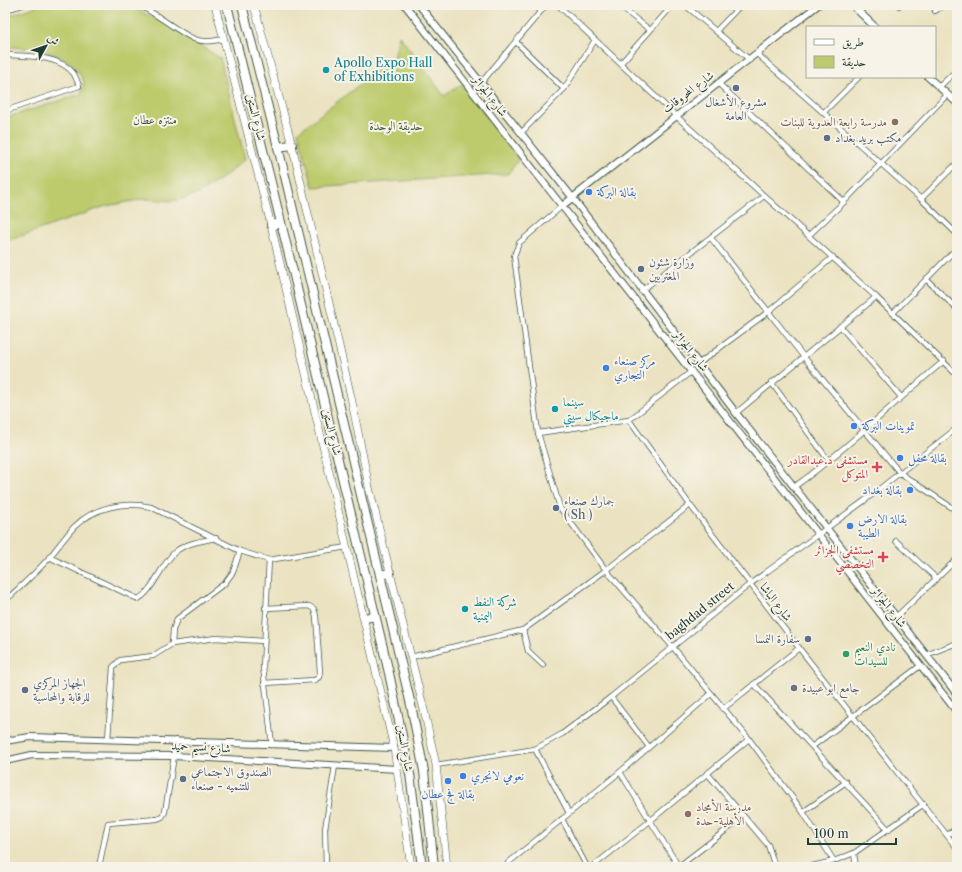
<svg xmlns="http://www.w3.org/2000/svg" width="962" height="872" viewBox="0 0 962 872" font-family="'Libre Caslon Text',Amiri,serif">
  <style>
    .green { fill: #bdcb6d; stroke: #6e8450 }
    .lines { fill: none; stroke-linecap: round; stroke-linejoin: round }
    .street-casing { stroke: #3d5649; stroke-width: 6 }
    .secondary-casing { stroke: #3d5649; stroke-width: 8 }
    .primary-casing { stroke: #3d5649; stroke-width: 8 }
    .highway-casing { stroke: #3d5649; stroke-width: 10 }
    .street { stroke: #fff; stroke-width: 4.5 }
    .secondary { stroke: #fff; stroke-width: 6 }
    .primary { stroke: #fff; stroke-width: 7 }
    .highway { stroke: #fff; stroke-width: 8 }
    .culture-dot { fill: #0f9aa8; stroke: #f7f3e8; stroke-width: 1.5 }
    .service-dot { fill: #5c6f8a; stroke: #f7f3e8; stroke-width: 1.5 }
    .education-dot { fill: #8d6e63; stroke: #f7f3e8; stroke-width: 1.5 }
    .shop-dot { fill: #3f7fe0; stroke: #f7f3e8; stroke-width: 1.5 }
    .health-dot { fill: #e0444e; stroke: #f7f3e8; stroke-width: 1.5 }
    .leisure-dot { fill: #2e9e5b; stroke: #f7f3e8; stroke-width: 1.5 }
    .worship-dot { fill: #6b7280; stroke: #f7f3e8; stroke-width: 1.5 }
    .labels { text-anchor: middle; stroke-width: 4; stroke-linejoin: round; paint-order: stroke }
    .culture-label { font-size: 12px; fill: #0d838f; stroke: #f7f3e8; text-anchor: start }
    .street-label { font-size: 12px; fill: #1f3d34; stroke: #f7f3e8 }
    .service-label { font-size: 12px; fill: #4e5e75; stroke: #f7f3e8; text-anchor: start }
    .park-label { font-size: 12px; fill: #3f593f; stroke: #f7f3e8 }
    .education-label { font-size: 12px; fill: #785e54; stroke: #f7f3e8; text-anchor: end }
    .shop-label { font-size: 12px; fill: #366cbe; stroke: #f7f3e8; text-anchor: start }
    .health-label { font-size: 12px; fill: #be3a42; stroke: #f7f3e8; text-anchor: end }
    .leisure-label { font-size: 12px; fill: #27864d; stroke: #f7f3e8; text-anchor: start }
    .worship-label { font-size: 12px; fill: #5b616d; stroke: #f7f3e8; text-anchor: start }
  </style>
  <rect width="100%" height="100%" fill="#f7f3e8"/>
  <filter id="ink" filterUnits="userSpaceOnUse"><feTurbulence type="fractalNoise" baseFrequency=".025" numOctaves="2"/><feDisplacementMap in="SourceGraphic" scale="8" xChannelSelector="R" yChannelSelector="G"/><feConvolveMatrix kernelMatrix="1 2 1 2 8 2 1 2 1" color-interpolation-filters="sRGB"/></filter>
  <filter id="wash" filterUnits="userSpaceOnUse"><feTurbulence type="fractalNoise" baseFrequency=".012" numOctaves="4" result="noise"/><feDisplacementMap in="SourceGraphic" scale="16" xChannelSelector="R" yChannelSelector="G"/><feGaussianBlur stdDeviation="0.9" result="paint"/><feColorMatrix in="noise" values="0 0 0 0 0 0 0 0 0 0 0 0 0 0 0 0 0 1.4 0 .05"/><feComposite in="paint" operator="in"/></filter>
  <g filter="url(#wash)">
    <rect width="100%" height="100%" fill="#eae2c0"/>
    <g class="green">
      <path d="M40 5H128L170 26 220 58 245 159 225 176 198 194 175 201 144 199 106 206 10 240 5 241V118L81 94 84 81C81 77 79 72 75 68 59 49 27 48 5 47V17Z"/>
      <path d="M399 35 444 96 462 84 519 159 508 174 313 187 298 132 394 58Z"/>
    </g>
  </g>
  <g filter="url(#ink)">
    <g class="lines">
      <defs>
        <g id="street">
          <path d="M138 5C158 14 175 30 194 39 204 43 214 41 224 39"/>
          <path d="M558 5 675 115 876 297 957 375"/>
          <path d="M618 5 650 30"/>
          <path d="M685 5 750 60"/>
          <path d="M899 6 900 5"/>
          <path d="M5 10 22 5"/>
          <path d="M935 11 944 5"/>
          <path d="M716 31 741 5"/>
          <path d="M516 42 564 89"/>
          <path d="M757 54 921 199 957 234"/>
          <path d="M5 55C25 56 61 55 74 74 76 78 78 83 79 86L5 111"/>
          <path d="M621 63 673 5"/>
          <path d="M481 83 546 5"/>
          <path d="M718 83 844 202"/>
          <path d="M939 87 957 70"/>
          <path d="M824 112 859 77"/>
          <path d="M521 133 564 89 595 40"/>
          <path d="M921 199 957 163"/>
          <path d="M562 206 519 243 514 256 538 433 560 508 606 570 672 646 749 739 803 812 834 861"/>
          <path d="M809 235 844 202 947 95"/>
          <path d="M711 238 803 356 900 473 957 511"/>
          <path d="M926 279 957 309"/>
          <path d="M641 291 764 196"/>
          <path d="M893 313 957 248"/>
          <path d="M840 326 901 397"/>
          <path d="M698 364 768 312 833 257"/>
          <path d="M771 382 829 461"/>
          <path d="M736 413 876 297"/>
          <path d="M629 420 690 505 799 648 957 848"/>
          <path d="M538 433 629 420 692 371"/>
          <path d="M794 487C847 449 893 403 944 361"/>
          <path d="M896 541 937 579"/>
          <path d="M49 557 138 599C152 593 162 563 175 552 186 543 202 541 216 538"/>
          <path d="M269 560 263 667 272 745"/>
          <path d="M5 601C20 587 35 574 49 558 57 548 65 537 74 527 94 507 124 501 151 507L240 551 269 560 347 547"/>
          <path d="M896 617 957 559"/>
          <path d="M523 630 528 651 543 665"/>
          <path d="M172 644 173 630 177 619 225 583 233 572 240 551"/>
          <path d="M926 655 957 643"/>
          <path d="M411 657 523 630 606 570 690 505"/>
          <path d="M264 683 315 680 319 677 320 672 316 616 314 609 309 606 265 608"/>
          <path d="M754 684 889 830"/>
          <path d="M611 697 649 747"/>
          <path d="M723 709 799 648"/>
          <path d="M108 739 113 667 120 660 153 656 172 644 216 638 263 641"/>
          <path d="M813 746 920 666"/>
          <path d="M535 749 569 813"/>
          <path d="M436 765 535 749 562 734 611 697 750 584 864 501 957 428"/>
          <path d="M620 772 679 867"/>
          <path d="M707 773 768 845 775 867"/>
          <path d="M803 812 846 782"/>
          <path d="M562 819 587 867"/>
          <path d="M947 835 957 828"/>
          <path d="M854 853 856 867"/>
          <path d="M97 867 100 862 108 823 157 819 162 817 165 812 174 756"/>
          <path d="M326 867 325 829 335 766"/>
          <path d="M508 867V863L620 772 711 694"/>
          <path d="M592 867 650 821 749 739"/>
          <path d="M678 867 743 817"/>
          <path d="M808 867 834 861 854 853 924 804"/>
        </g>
        <g id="secondary">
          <path d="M405 5 957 712"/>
          <path d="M419 5 572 197 736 413 957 694"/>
          <path d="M852 5 875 27"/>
          <path d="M928 77 957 103"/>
          <path d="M562 206 818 5"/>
          <path d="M5 741 30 737 394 748"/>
          <path d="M174 756 176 741"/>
          <path d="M5 761 32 755 174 756 397 769"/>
        </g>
        <g id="primary">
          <path d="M215 5 271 225 394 748 411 867"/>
          <path d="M254 5 292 145 351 397 369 487 424 710 436 765 447 867"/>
        </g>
        <g id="highway">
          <path d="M227 5 291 263 389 673 410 774 422 867"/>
          <path d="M242 5 278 147 411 705 424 771 434 867"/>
          <path d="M278 147 292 145"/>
          <path d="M271 225 281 223"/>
          <path d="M380 575 390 573"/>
          <path d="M365 618 375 616"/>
        </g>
      </defs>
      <use href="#street" class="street-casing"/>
      <use href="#secondary" class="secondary-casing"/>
      <use href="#primary" class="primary-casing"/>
      <use href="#highway" class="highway-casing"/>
      <use href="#street" class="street"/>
      <use href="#secondary" class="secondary"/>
      <use href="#primary" class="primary"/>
      <use href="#highway" class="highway"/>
    </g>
  </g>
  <g class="culture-dot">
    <circle cx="326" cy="70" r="4"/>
    <circle cx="555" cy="409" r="4"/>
    <circle cx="465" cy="609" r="4"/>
  </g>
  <g class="service-dot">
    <circle cx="736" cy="88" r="4"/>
    <circle cx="827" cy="138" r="4"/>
    <circle cx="641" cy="269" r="4"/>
    <circle cx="556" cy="508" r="4"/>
    <circle cx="808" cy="639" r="4"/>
    <circle cx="25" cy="690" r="4"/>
    <circle cx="183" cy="779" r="4"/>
  </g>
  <g class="education-dot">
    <circle cx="895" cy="122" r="4"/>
    <circle cx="688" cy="814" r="4"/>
  </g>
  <g class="shop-dot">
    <circle cx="589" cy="192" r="4"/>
    <circle cx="606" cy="368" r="4"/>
    <circle cx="854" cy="426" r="4"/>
    <circle cx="900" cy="458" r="4"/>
    <circle cx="910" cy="490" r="4"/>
    <circle cx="850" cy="526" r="4"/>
    <circle cx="463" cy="776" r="4"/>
    <circle cx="448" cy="781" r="4"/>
  </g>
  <g class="health-dot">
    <path d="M875 461h4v4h4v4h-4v4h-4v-4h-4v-4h4z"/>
    <path d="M881 551h4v4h4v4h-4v4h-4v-4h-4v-4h4z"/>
  </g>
  <circle class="leisure-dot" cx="846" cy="654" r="4"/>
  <circle class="worship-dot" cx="794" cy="688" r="4"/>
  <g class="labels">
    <g class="culture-label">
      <text x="334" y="67">Apollo Expo Hall<tspan x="334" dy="14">of Exhibitions</tspan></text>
      <text x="563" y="406">سينما<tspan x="563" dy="14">ماجيكال سيتي</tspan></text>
      <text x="473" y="606">شركة النفط<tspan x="473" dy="14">اليمنية</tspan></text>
    </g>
    <g class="street-label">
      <text transform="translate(688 92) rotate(-37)" y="4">شارع المحروقات</text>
      <text transform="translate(490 96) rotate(52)" y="4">شارع الجزائر</text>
      <text transform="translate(256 117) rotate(76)" y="4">شارع الستين</text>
      <text transform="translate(691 351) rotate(52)" y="4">شارع الجزائر</text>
      <text transform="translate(332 432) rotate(76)" y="4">شارع الستين</text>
      <text transform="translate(776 602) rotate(53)" y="4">شارع الباشا</text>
      <text transform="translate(889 607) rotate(52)" y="4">شارع الجزائر</text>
      <text transform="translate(700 611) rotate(-39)" y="4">baghdad street</text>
      <text transform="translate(201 747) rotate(3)" y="4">شارع نسيم حميد</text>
      <text transform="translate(405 748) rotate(80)" y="4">شارع الستين</text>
    </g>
    <g class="service-label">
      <text x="736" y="106" text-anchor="middle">مشروع الأشغال<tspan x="736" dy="14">العامة</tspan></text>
      <text x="835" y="142">مكتب بريد بغداد</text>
      <text x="649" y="266">وزارة شئون<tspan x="649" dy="14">المغتربين</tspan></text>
      <text x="564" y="505">جمارك صنعاء<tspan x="564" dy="14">( Sh )</tspan></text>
      <text x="800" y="643" text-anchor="end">سفارة النمسا</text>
      <text x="33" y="687">الجهاز المركزي<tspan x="33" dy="14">للرقابة والمحاسبة</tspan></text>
      <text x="191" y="776">الصندوق الاجتماعي<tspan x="191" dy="14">للتنميه - صنعاء</tspan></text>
    </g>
    <g class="park-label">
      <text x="155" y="124">منتزه عطان</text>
      <text x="396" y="130">حديقة الوحدة</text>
    </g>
    <g class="education-label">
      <text x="887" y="126">مدرسة رابعة العدوية للبنات</text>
      <text x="696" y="811" text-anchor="start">مدرسة الأمجاد<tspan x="696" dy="14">الأهلية-حدة</tspan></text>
    </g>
    <g class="shop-label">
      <text x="597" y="196">بقالة البركة</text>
      <text x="614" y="365">مركز صنعاء<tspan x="614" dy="14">التجاري</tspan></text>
      <text x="862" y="430">تموينات البركة</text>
      <text x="908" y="462">بقالة محفل</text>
      <text x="902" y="494" text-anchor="end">بقالة بغداد</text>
      <text x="858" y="523">بقالة الارض<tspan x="858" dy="14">الطيبة</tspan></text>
      <text x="471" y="780">نعومي لانجري</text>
      <text x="448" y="798" text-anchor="middle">بقالة فج عطان</text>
    </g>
    <g class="health-label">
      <text x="868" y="464">مستشفى د.عبدالقادر<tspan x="868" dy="14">المتوكل</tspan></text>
      <text x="874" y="554">مستشفى الجزائر<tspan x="874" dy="14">التخصصي</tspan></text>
    </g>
    <g class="leisure-label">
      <text x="854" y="651">نادي النعيم<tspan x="854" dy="14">للسيدات</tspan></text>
    </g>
    <g class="worship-label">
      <text x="802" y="692">جامع ابو عبيدة</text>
    </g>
  </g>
  <rect width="962" height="872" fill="none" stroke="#f7f3e8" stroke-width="20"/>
  <rect x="806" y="26" width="130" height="52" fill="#f7f3e8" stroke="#a1aaa0"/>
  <rect x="814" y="39" width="20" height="6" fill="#ffffff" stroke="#a1aaa0"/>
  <text x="842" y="46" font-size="12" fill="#1f3d34">طريق</text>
  <rect x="814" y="56" width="20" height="12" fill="#bdcb6d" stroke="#a1aaa0"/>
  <text x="842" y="66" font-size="12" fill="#1f3d34">حديقة</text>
  <g transform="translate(46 46) rotate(50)" stroke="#f7f3e8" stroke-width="3" paint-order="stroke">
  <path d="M0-3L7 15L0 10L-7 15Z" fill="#1f3d34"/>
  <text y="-6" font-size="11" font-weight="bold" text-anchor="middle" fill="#1f3d34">ش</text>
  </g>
  <path d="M808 838v6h88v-6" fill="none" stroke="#1f3d34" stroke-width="2"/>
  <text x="814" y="838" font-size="12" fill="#1f3d34" stroke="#f7f3e8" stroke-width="3" paint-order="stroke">100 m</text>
</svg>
